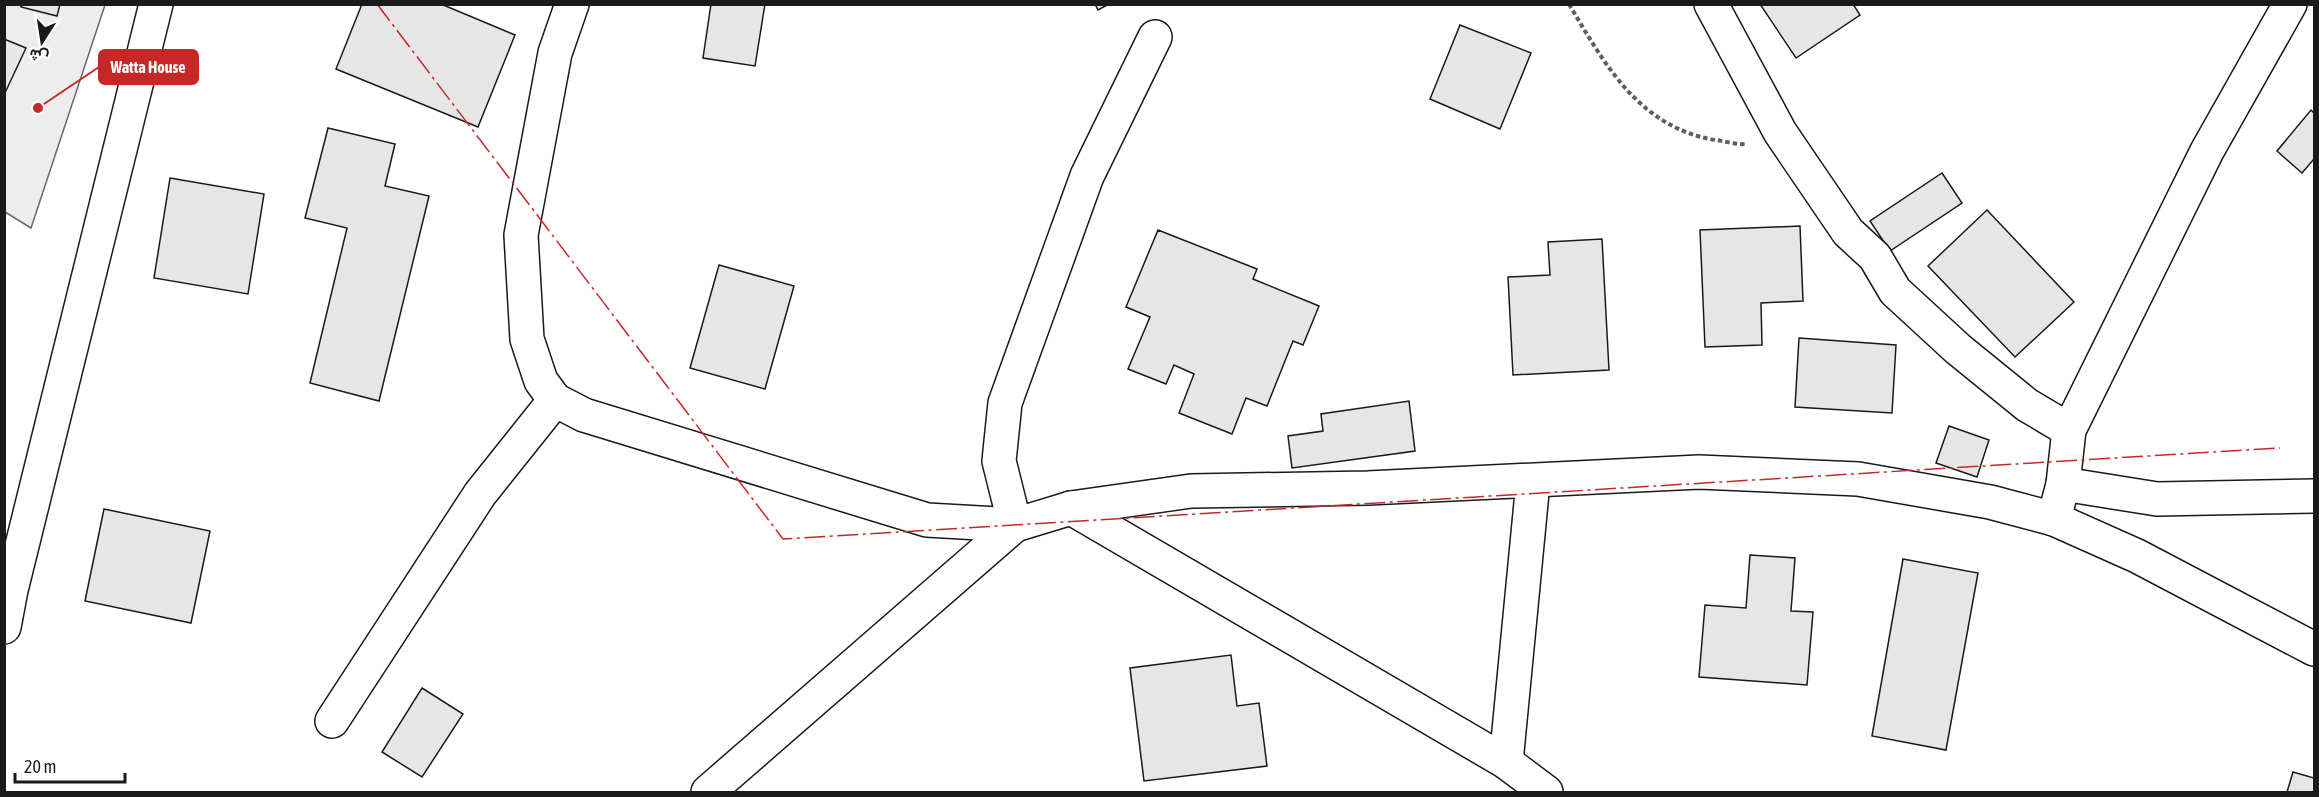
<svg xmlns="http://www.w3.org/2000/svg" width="2319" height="797" viewBox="0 0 2319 797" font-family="'Asap Condensed',Vazirmatn,sans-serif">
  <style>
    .built { fill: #ededed; stroke: #6a6a6a; stroke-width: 1.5 }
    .building { fill: #e6e6e6; stroke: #1a1a1a; stroke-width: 1.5 }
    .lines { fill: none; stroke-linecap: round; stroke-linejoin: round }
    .minor-casing { stroke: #1a1a1a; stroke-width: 36 }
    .secondary-casing { stroke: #1a1a1a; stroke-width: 36 }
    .path { stroke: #5f5f5f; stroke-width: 4; stroke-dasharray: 4.5 3; stroke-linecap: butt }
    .minor { stroke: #fff; stroke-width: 33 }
    .secondary { stroke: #fff; stroke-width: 33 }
    .power { stroke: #c62828; stroke-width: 1.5; stroke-dasharray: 21 4.5 3 4.5; stroke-linecap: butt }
    .leader { fill: none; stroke: #c62828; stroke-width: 2 }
    .callout-dot { fill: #c62828; stroke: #fff; stroke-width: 2 }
    .callout { fill: #c62828; stroke: #c62828; stroke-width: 2 }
    .callout-label { font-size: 16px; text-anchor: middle; font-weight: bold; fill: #fff }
  </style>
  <rect width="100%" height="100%" fill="#fff"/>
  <path class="built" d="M5 5H105L31 228 5 212Z"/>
  <g class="building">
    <path d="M22 4H60L57 16 21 7Z"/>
    <path d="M362 4H441L515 35 478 127 336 69Z"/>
    <path d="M711 4H765L755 66 703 58Z"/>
    <path d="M1095 4H1109L1098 10Z"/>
    <path d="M1760 4H1853L1860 15 1796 58Z"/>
    <path d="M1460 25 1531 53 1500 129 1430 99Z"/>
    <path d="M4 39 26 48 4 95Z"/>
    <path d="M2311 110 2314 113V159L2302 173 2277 151Z"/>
    <path d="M328 128 395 144 385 186 429 196 379 401 310 383 347 228 305 218Z"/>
    <path d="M1942 173 1962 203 1890 251 1870 221Z"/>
    <path d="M170 178 264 194 248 294 154 278Z"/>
    <path d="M1987 210 2074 302 2015 357 1928 266Z"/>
    <path d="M1800 226 1803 301 1761 303 1762 345 1705 347 1700 230Z"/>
    <path d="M1158 230 1257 269 1253 279 1319 306 1303 345 1293 341 1267 406 1246 398 1232 434 1179 413 1194 374 1174 365 1166 384 1128 369 1150 317 1126 307Z"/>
    <path d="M1602 239 1609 370 1513 375 1508 277 1550 275 1548 242Z"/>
    <path d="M719 265 794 286 765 389 690 368Z"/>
    <path d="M1799 338 1896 345 1892 413 1795 407Z"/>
    <path d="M1409 401 1415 451 1292 468 1288 436 1323 431 1321 414Z"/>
    <path d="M1949 426 1989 440 1977 477 1936 463Z"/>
    <path d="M104 509 210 531 191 623 85 601Z"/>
    <path d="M1750 555 1795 558 1791 611 1813 612 1807 685 1699 677 1705 605 1746 608Z"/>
    <path d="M1903 559 1978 573 1946 750 1872 736Z"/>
    <path d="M1231 655 1237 706 1259 703 1267 766 1144 781 1130 668Z"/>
    <path d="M422 688 463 714 422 777 382 752Z"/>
    <path d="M2293 772 2314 778V792H2287Z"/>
  </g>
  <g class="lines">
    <defs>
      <g id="minor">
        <path d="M572 4 555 53 521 235 527 339 541 381 555 400 584 415 927 520 1015 525 999 461 1005 403 1087 176 1155 37"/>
        <path d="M1711 4 1780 132 1848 232 1875 257 1895 291 1958 349 2027 405 2069 430"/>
        <path d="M2063 484 2157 499 2314 496"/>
        <path d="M1071 508 1506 762 1546 792"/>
        <path d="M2054 519 2063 484 2069 430 2207 151 2290 4"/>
        <path d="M4 627 11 590 156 4"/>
        <path d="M332 721 480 494 555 400"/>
        <path d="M1506 762 1533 482"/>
      </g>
      <path id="secondary" d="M708 792 1015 525 1071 508 1191 491 1368 488 1699 472 1858 479 1990 502 2054 519 2137 556 2314 649"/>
    </defs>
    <use href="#minor" class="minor-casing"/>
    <use href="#secondary" class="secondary-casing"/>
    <path class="path" d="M1569 4C1605 65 1639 127 1715 140 1725 141 1736 145 1746 144"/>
    <use href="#minor" class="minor"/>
    <use href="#secondary" class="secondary"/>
    <path class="power" d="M377 4 783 539 2280 448"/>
  </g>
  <path class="leader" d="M38 108L99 67"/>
  <circle class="callout-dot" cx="38" cy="108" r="6"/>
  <rect class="callout" x="99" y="50" width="99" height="34" rx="6"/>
  <g class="callout-label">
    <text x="148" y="73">Watta House</text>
  </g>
  <rect width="2319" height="797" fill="none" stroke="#1a1a1a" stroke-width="12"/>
  <g transform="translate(42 42) rotate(192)" stroke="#ffffff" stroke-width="4.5" paint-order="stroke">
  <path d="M0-4.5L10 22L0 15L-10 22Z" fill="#1a1a1a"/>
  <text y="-9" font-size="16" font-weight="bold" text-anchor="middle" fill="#1a1a1a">ش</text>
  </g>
  <path d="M15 773v9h110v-9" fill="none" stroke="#1a1a1a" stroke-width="3"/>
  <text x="24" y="773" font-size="18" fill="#1a1a1a" stroke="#ffffff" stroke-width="4.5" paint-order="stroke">20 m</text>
</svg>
